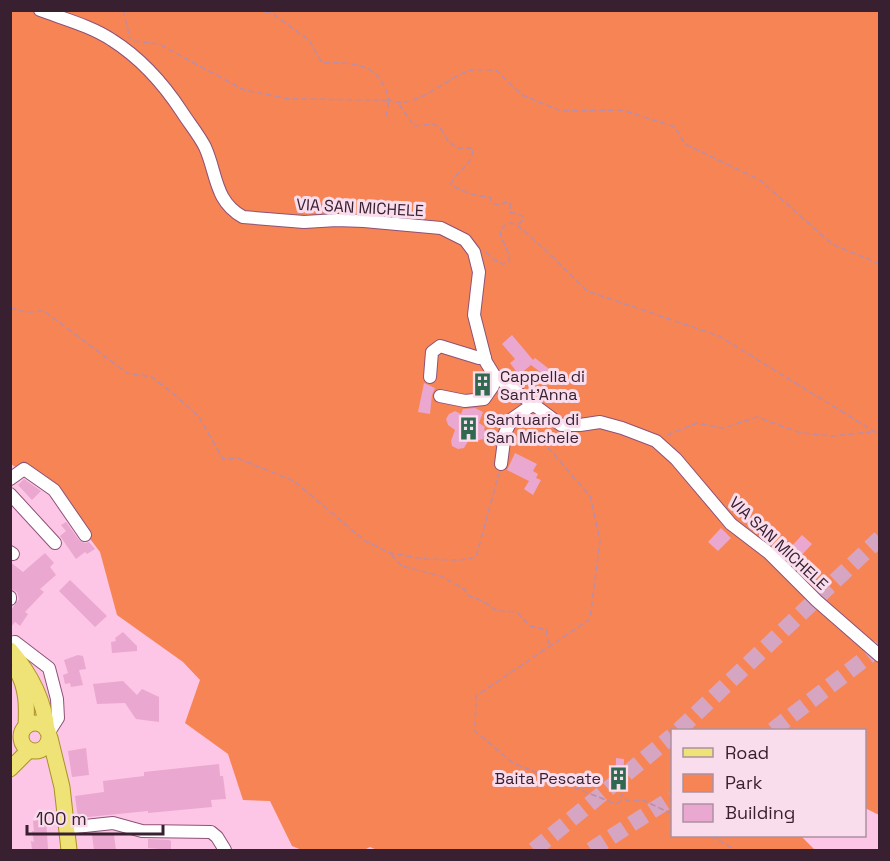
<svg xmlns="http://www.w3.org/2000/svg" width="890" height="861" viewBox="0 0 890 861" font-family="'Space Grotesk',sans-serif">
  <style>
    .green { fill: #f78455 }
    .building { fill: #eaa7cf }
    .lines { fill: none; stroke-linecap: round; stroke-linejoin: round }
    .highway-tunnel { stroke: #d6a5c2; stroke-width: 16; stroke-dasharray: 16 8; stroke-linecap: butt }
    .minor-casing { stroke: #8d5277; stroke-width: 14 }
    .major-casing { stroke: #a89323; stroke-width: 17 }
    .path { stroke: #ba8da8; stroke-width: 1.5; stroke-dasharray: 6 3; stroke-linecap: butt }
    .minor { stroke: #fff; stroke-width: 12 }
    .major { stroke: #efe377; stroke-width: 15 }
    .labels { text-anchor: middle; stroke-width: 6; stroke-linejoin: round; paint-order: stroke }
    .street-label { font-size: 16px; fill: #392030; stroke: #f9dded }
    .poi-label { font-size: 16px; fill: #392030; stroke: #f9dded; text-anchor: start }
  </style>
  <rect width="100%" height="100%" fill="#fdc6e6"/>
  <path class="green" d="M10 11H879V815L865 808 864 730H672V836H801L815 850H377L370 847 364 850H302L292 846 270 801 243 800 228 754 185 723 200 680 183 662 117 615 100 552 57 495 11 464Z"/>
  <g class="building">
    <path d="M512 335 533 360 535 358 553 372 548 378 531 365 519 375 510 363 515 359 502 344Z"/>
    <path d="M424 383 435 388 432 395 430 414 418 412Z"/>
    <path d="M475 408 483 412 479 423 485 427 484 429 486 433 483 439 476 441 470 438 464 448 458 449 452 446 451 441 455 430 448 425 446 419 449 414 455 411 461 414 463 409Z"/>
    <path d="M515 453 537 464 533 471 538 474 536 478 541 480 533 495 524 489 529 481 507 470Z"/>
    <path d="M24 479 41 491 32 500 18 485Z"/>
    <path d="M66 522 79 540 85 543 89 542 95 549 87 554 85 552 76 559 60 536 66 531 61 525Z"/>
    <path d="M721 528 731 538 718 551 708 542Z"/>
    <path d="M802 535 812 544 800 557 790 548Z"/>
    <path d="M45 553 54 563 50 567 56 575 40 589 44 592 25 612 28 614 20 626 15 622 10 628V611L19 599 17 592 11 589 10 562 23 572Z"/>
    <path d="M70 580 107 616 95 627 59 591Z"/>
    <path d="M123 632 137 646V651L112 653 111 642 116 641 115 638Z"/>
    <path d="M78 655 83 656 86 669 79 670 83 685 71 687 70 683 65 684 63 675 68 673 64 660Z"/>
    <path d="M123 681 137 695 142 689 159 697V722L136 719 125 703 97 704 93 684Z"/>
    <path d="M86 748 89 775 72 777 68 751Z"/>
    <path d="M616 758 624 759 623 791 615 790Z"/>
    <path d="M219 764 220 776H223L226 799 211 800 212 807 148 813V811L78 818 75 796 104 792 103 781 144 776V772Z"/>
    <path d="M46 819 48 849 32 850 31 841 34 842 32 831H34L33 821Z"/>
    <path d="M110 833V835H114L116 850H94L92 835Z"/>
    <path d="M148 839 169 840 171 841V850L148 848Z"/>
  </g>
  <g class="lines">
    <g class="highway-tunnel">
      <path d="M679 730 880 538"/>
      <path d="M773 730 880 647"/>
      <path d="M534 850 672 736"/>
      <path d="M591 850 672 798"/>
    </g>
    <defs>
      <g id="minor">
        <path d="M40 10C64 19 91 26 112 40 142 59 163 83 182 112 189 123 199 135 205 147 217 173 214 201 243 217L304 222 337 220 364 221 441 228 465 240 474 252 479 272 474 315 486 362 494 375 561 425H580L600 422 622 428 656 441 676 459 731 524 769 553 817 601 880 656"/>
        <path d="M430 377 432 352 440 346 479 358H485"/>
        <path d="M440 396 465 401 484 399 493 386 494 375"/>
        <path d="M501 464 505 433 512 419 532 405"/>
        <path d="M10 479 24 469 54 490 85 535"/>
        <path d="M10 494 55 543"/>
        <path d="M10 552 13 554"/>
        <path d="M10 597V599"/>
        <path d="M10 643 15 642 49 668 57 699 58 718 49 732"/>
        <path d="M66 828 113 823 142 831 211 832 217 837 225 850"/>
      </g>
      <g id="major">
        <path d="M10 650C29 672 44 700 47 730"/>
        <path d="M17 671C27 688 27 707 26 726"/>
        <circle cx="35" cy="737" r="14"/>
        <path d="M50 738 62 787 69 850"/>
        <path d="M10 769 29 750"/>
      </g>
    </defs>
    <use href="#minor" class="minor-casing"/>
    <use href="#major" class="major-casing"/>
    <g class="path">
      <path d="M123 10 130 39"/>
      <path d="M256 10 273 14 309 40 322 63C355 62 380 63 389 100 417 111 446 76 472 70 479 69 489 70 496 70L522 95 561 111 622 110 675 127 685 144 760 180 832 244 880 264"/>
      <path d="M134 41 159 44 244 90 289 99 389 100 386 116"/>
      <path d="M399 104 414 126 433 124 440 127 448 141 457 148H473C472 168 456 169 451 184 459 191 479 197 490 197L492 203 499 205 506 202 510 203V212L523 216V220L518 224"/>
      <path d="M486 252 493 259 503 264 509 262C511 250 500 242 500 230L505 225 510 223 516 224 541 246 587 291 719 336 880 435"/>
      <path d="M10 308 26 312 44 311 127 373 152 377 175 395 199 417 223 459 237 458 294 481 365 541 390 553 425 559 460 560 476 557 499 473"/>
      <path d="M515 435 544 443 590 496 600 540 590 619 476 696 475 731 513 763 616 804 620 801 622 794 627 801 643 800 672 814"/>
      <path d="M667 435 697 423 723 428 757 417 801 433 832 436 871 432"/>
      <path d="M391 554 402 566 441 576 464 589 469 596 483 601 497 611 517 612 530 626 547 630 546 636 550 645"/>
      <path d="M711 836 736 850"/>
    </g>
    <use href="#minor" class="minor"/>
    <use href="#major" class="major"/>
  </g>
  <defs>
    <symbol id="building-bare" viewBox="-9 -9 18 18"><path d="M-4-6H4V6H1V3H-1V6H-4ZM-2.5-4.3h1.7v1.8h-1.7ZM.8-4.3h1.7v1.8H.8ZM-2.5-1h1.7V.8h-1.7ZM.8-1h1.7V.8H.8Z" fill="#316950" stroke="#f9dded" stroke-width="2.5" paint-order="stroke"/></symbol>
  </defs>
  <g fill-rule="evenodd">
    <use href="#building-bare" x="466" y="368" width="33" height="33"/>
    <use href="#building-bare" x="452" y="412" width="33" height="33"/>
    <use href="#building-bare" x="602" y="762" width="33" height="33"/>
  </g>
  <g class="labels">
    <g class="street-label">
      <text transform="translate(360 207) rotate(3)" y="6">VIA SAN MICHELE</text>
      <text transform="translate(779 543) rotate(43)" y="6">VIA SAN MICHELE</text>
    </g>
    <g class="poi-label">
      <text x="500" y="382">Cappella di<tspan x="500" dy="18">Sant'Anna</tspan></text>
      <text x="486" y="425">Santuario di<tspan x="486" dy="18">San Michele</tspan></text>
      <text x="601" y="784" text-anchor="end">Baita Pescate</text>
    </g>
  </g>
  <rect width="890" height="861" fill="none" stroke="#392030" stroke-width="24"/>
  <rect x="671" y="729" width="195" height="108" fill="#f9dded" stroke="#ac91a1" stroke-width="1.5"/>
  <rect x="683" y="748" width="30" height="9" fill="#efe377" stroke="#ac91a1" stroke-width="1.5"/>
  <text x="725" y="759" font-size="18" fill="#392030">Road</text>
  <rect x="683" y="774" width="30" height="18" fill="#f78455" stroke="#ac91a1" stroke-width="1.5"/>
  <text x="725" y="789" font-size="18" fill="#392030">Park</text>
  <rect x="683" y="804" width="30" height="18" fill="#eaa7cf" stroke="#ac91a1" stroke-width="1.5"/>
  <text x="725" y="819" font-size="18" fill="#392030">Building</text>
  <path d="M27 825v9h136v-9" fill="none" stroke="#392030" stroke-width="3"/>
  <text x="36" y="825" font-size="18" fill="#392030" stroke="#f9dded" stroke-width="4.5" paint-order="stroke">100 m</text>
</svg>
